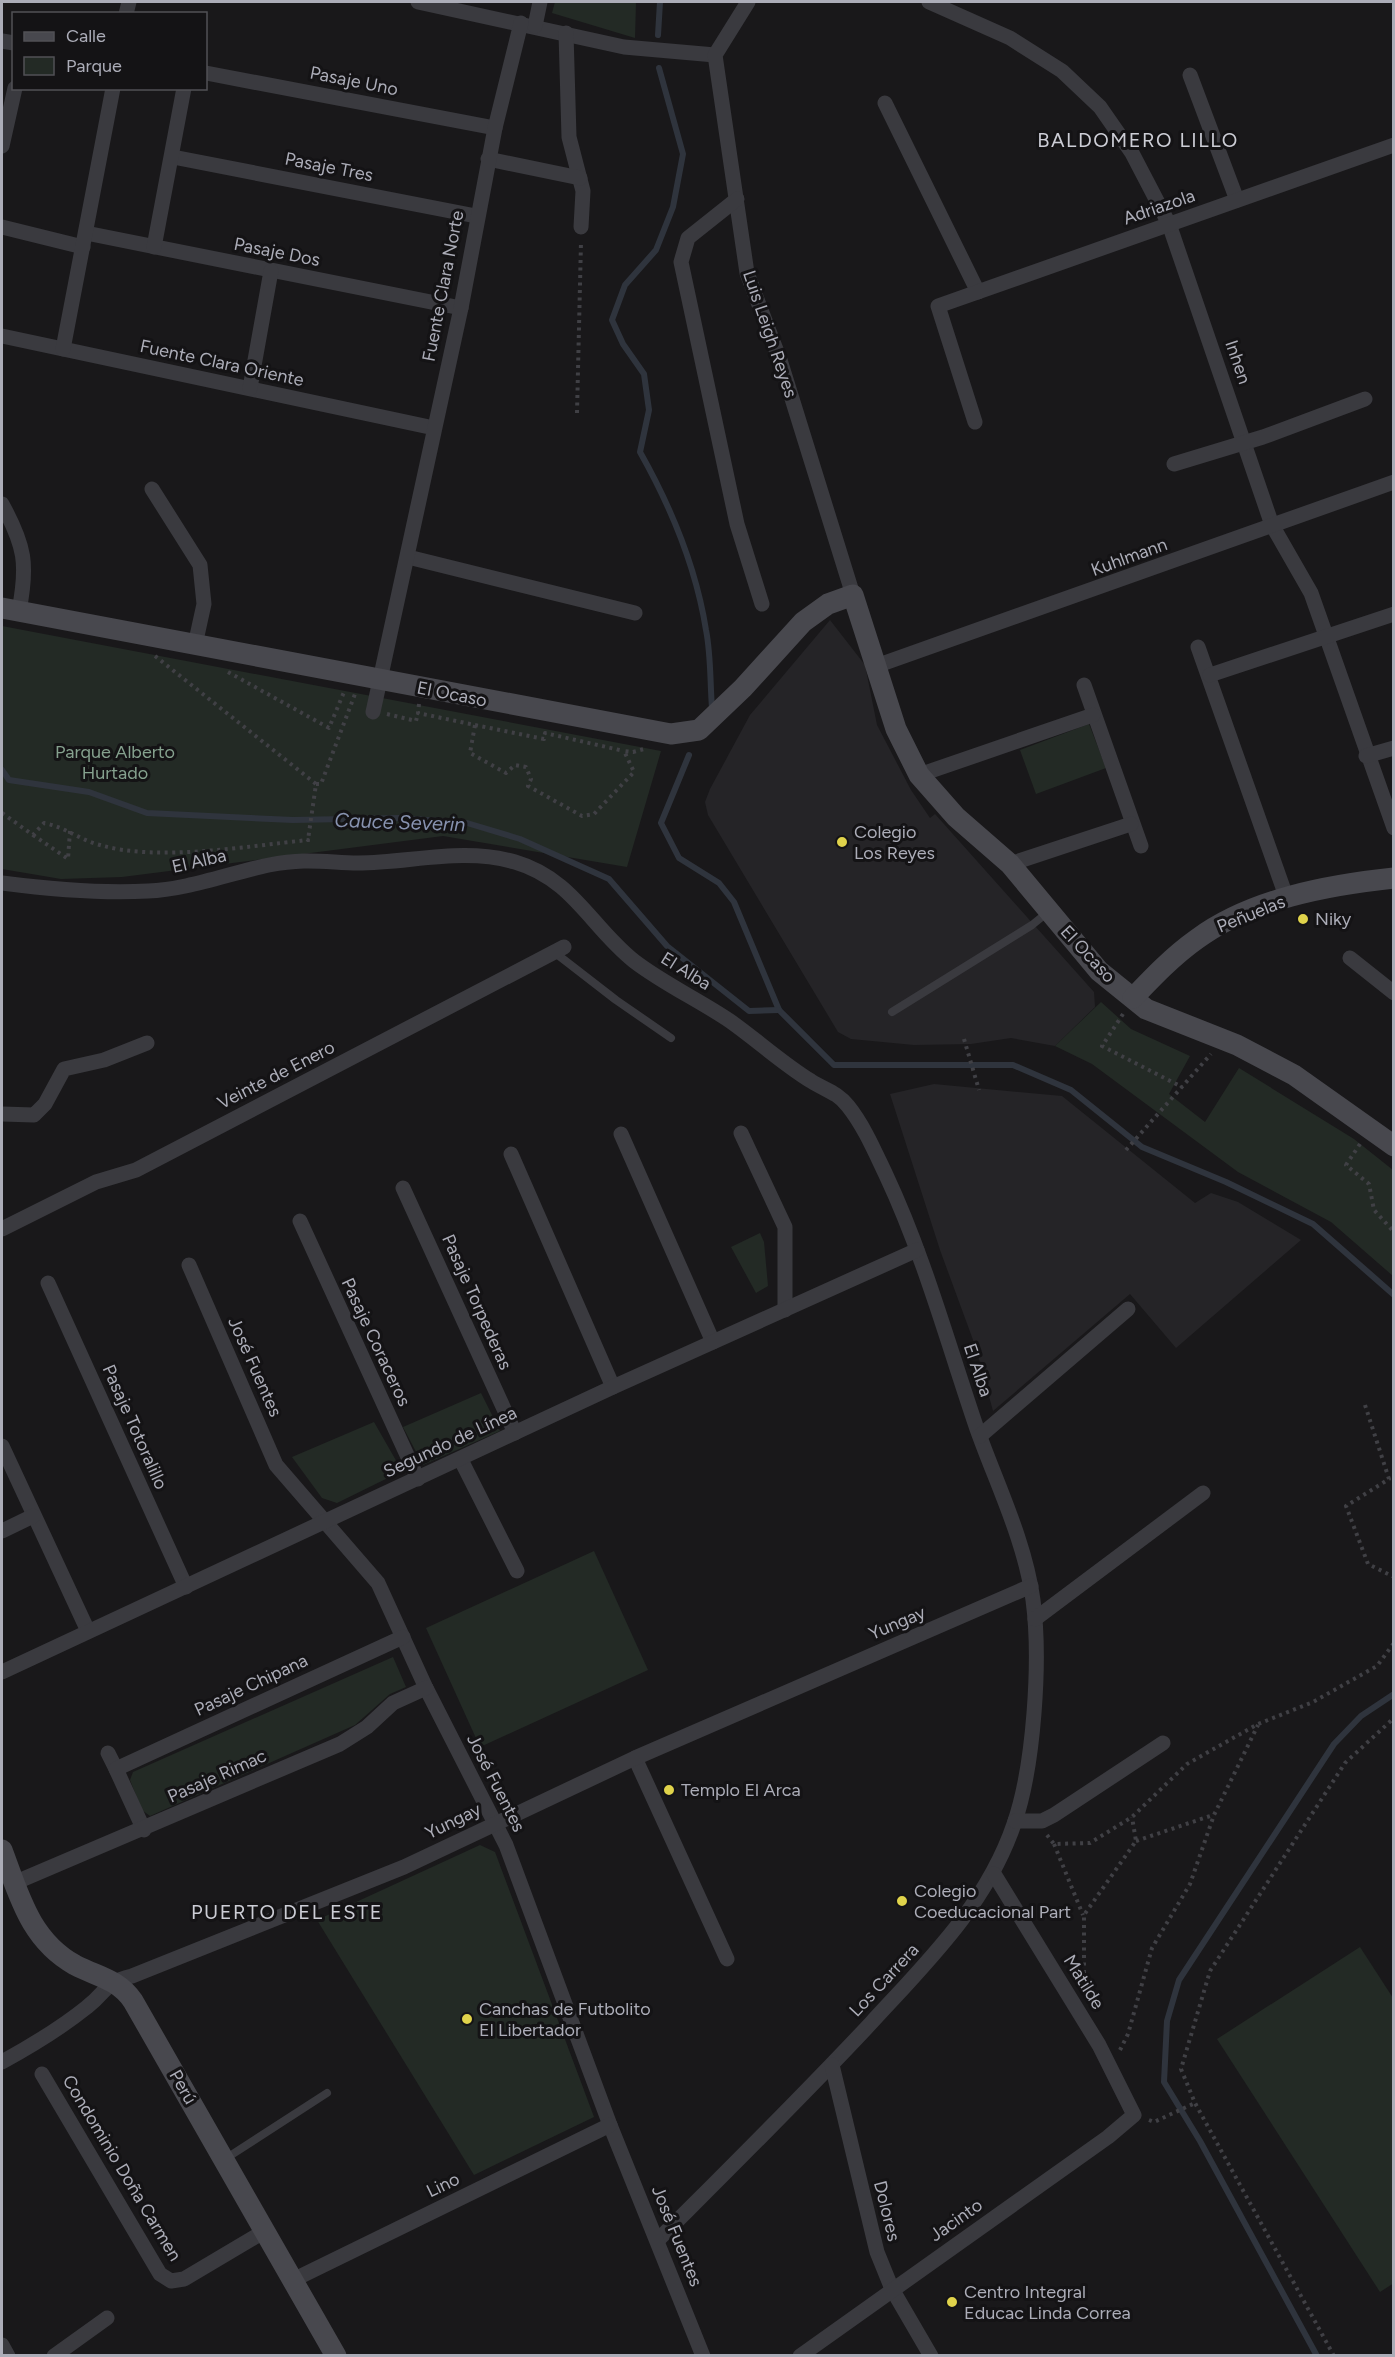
<svg xmlns="http://www.w3.org/2000/svg" width="1395" height="2357" viewBox="0 0 1395 2357" font-family="Figtree,sans-serif">
  <style>
    .built { fill: #252427 }
    .green { fill: #232a25 }
    .lines { fill: none; stroke-linecap: round; stroke-linejoin: round }
    .stream { stroke: #2f343d; stroke-width: 6 }
    .path { stroke: #404045; stroke-width: 4; stroke-dasharray: 3 4.5; stroke-linecap: butt }
    .lane { stroke: #3a3a3f; stroke-width: 8 }
    .street { stroke: #3a3a3f; stroke-width: 15 }
    .secondary { stroke: #48484e; stroke-width: 21 }
    .poi-dot { fill: #e0d34b; stroke: #141315; stroke-width: 2 }
    .labels { text-anchor: middle; stroke-width: 6; stroke-linejoin: round; paint-order: stroke }
    .street-label { font-size: 18px; fill: #acadb8; stroke: #141315 }
    .park-label { font-size: 18px; fill: #85a18e; stroke: #141315 }
    .poi-label { font-size: 18px; fill: #acadb8; stroke: #141315; text-anchor: start }
    .neighbourhood-label { font-size: 20px; letter-spacing: 1.5px; fill: #cccdd5; stroke: #141315 }
    .water-label { font-size: 20px; font-style: italic; fill: #8792af; stroke: #141315 }
  </style>
  <rect width="100%" height="100%" fill="#19181a"/>
  <g class="built">
    <path d="M830 620 865 665 877 725 911 790 930 818 935 814 1094 992 1095 1007 1055 1046 1011 1038 971 1044 914 1045 851 1039 838 1032 708 815 705 802 710 789 750 715Z"/>
    <path d="M934 1084 1062 1096 1195 1203 1211 1193 1238 1202 1301 1240 1176 1348 1130 1294 993 1411 976 1348 940 1250 890 1094Z"/>
  </g>
  <g class="green">
    <path d="M555 2H636L635 38 552 13Z"/>
    <path d="M2 626 661 751 627 867 443 836 122 877 61 879 2 869Z"/>
    <path d="M1089 724 1106 768 1036 794 1020 750Z"/>
    <path d="M1101 1002 1131 1029 1190 1056 1169 1094 1205 1122 1239 1068 1354 1139 1393 1170V1276L1331 1222 1238 1172 1092 1064 1055 1046Z"/>
    <path d="M760 1233 764 1242 768 1286 756 1293 731 1247Z"/>
    <path d="M481 1393 500 1431 423 1465 403 1427Z"/>
    <path d="M374 1422 402 1471 337 1503 322 1498 292 1457Z"/>
    <path d="M594 1551 648 1670 480 1747 426 1628Z"/>
    <path d="M393 1657 406 1687 390 1694 355 1725 150 1816 142 1810 130 1780 133 1772Z"/>
    <path d="M480 1845 495 1852 594 2117 474 2175 317 1920Z"/>
    <path d="M1360 1947 1393 1998 1394 2283 1380 2292 1217 2039Z"/>
  </g>
  <g class="lines">
    <g class="stream">
      <path d="M658 35 660 2"/>
      <path d="M659 68 683 154 673 207 656 250 625 285 612 320 623 344 644 374 649 410 640 452C671 507 696 567 706 630 711 655 710 682 712 708"/>
      <path d="M689 755 661 823 679 858 719 883 734 902 779 1010 834 1065H1013L1071 1090 1142 1147 1226 1182 1313 1224 1394 1295"/>
      <path d="M2 770 9 780 89 792 147 813 293 820 400 818 467 823 520 839 609 879 667 946 749 1011 779 1010"/>
      <path d="M1317 2356 1200 2141 1164 2082 1167 2021 1179 1980 1334 1744 1361 1716 1394 1694"/>
    </g>
    <g class="path">
      <path d="M577 413 581 242"/>
      <path d="M155 656 316 784 308 840"/>
      <path d="M228 672 329 728 344 692"/>
      <path d="M419 704 418 713 475 725 470 753 506 773 515 765 526 767 531 779 528 786 582 816 594 814 634 772 624 751 633 752 644 749"/>
      <path d="M387 714 416 721 418 713"/>
      <path d="M475 725 544 739 545 733 624 751"/>
      <path d="M316 784H321L355 694"/>
      <path d="M2 813 33 835 44 823C65 827 80 840 100 845 157 862 248 846 308 840L307 846"/>
      <path d="M33 835 68 859 70 831"/>
      <path d="M1123 1014 1102 1046 1182 1087"/>
      <path d="M964 1039 979 1090"/>
      <path d="M1360 1144 1346 1165 1369 1184 1374 1210 1394 1232"/>
      <path d="M1126 1150 1211 1054"/>
      <path d="M1365 1405 1389 1479 1346 1506 1368 1564 1394 1577"/>
      <path d="M1047 1835 1054 1844 1090 1843 1132 1817 1187 1764 1258 1724 1313 1702 1377 1666 1394 1643"/>
      <path d="M1136 1841 1213 1815"/>
      <path d="M1054 1844 1083 1915"/>
      <path d="M1084 1988V1915L1136 1841 1132 1817"/>
      <path d="M1120 2050 1128 2034 1152 1948 1190 1884 1214 1815 1258 1725"/>
      <path d="M1149 2120 1154 2122 1195 2103"/>
      <path d="M1334 2356 1195 2103 1181 2069 1210 1971 1345 1763 1394 1718"/>
      <path d="M1393 2356 1394 2355"/>
    </g>
    <g class="lane">
      <path d="M554 952 616 1000 671 1038"/>
      <path d="M892 1012 1032 925 1048 912"/>
      <path d="M225 2159 327 2093"/>
    </g>
    <g class="street">
      <path d="M418 2 624 47 715 55"/>
      <path d="M748 2 715 55 747 273 780 360 853 595"/>
      <path d="M929 2 1010 38 1062 71 1100 107 1132 153 1169 224 1272 525 1311 593 1394 828"/>
      <path d="M126 14 129 2"/>
      <path d="M535 26 540 2"/>
      <path d="M566 33 569 137 583 191 581 227"/>
      <path d="M2 41 14 43"/>
      <path d="M206 73 495 128"/>
      <path d="M1190 75 1237 200"/>
      <path d="M885 103 978 292"/>
      <path d="M2 146 15 88"/>
      <path d="M173 157 476 216"/>
      <path d="M488 159 580 178"/>
      <path d="M737 199 688 238 681 262 737 524 762 604"/>
      <path d="M2 227 83 247"/>
      <path d="M86 233 461 308"/>
      <path d="M154 247 184 88"/>
      <path d="M2 336 434 428"/>
      <path d="M63 349 113 88"/>
      <path d="M250 388 271 271"/>
      <path d="M975 422 938 306 1394 145"/>
      <path d="M1174 464 1263 437 1365 399"/>
      <path d="M152 489 200 565 204 604 195 645"/>
      <path d="M2 504C25 546 28 564 19 611"/>
      <path d="M408 557 635 613"/>
      <path d="M1198 647 1287 899"/>
      <path d="M876 666 1394 482"/>
      <path d="M1210 675 1394 614"/>
      <path d="M1084 685 1141 846"/>
      <path d="M373 712 461 308 495 128 521 23"/>
      <path d="M1366 756 1394 748"/>
      <path d="M919 775 1093 715"/>
      <path d="M1010 864 1131 824"/>
      <path d="M2 883C49 889 99 894 148 891 186 890 230 873 269 865 305 858 323 862 358 863 410 863 463 847 515 862 573 879 591 927 634 961 664 984 699 1000 730 1021 757 1040 783 1064 811 1081 825 1090 837 1092 848 1106 864 1126 875 1152 886 1175 924 1256 948 1344 977 1429 997 1485 1025 1541 1033 1600 1041 1660 1034 1767 1014 1824 987 1904 927 1962 871 2023 802 2097 730 2168 658 2240"/>
      <path d="M1350 958 1394 993"/>
      <path d="M2 1114 34 1115 45 1104 64 1069 104 1060 147 1043"/>
      <path d="M741 1133 785 1227V1310"/>
      <path d="M621 1134 713 1342"/>
      <path d="M511 1154 613 1387"/>
      <path d="M403 1188 515 1433"/>
      <path d="M300 1221 418 1479"/>
      <path d="M2 1229 96 1182 136 1170 564 947"/>
      <path d="M189 1265 276 1465 378 1583 426 1688 506 1845 610 2125 703 2356"/>
      <path d="M48 1283 186 1587"/>
      <path d="M980 1436 1128 1309"/>
      <path d="M2 1446 88 1631"/>
      <path d="M461 1460 517 1571"/>
      <path d="M2 1531 33 1516"/>
      <path d="M1035 1619 1203 1493"/>
      <path d="M2 1672 613 1387 917 1250"/>
      <path d="M108 1753 116 1769"/>
      <path d="M635 1758 727 1959"/>
      <path d="M1015 1821H1042L1054 1815 1163 1743"/>
      <path d="M144 1830 116 1769 403 1637"/>
      <path d="M14 1883 340 1744 367 1727 393 1703 426 1688"/>
      <path d="M2 2062C31 2046 61 2028 87 2007 108 1991 103 1983 132 1976L404 1867 635 1758 1031 1586"/>
      <path d="M832 2065 877 2252 892 2289 931 2356"/>
      <path d="M42 2074 160 2274 171 2281 184 2279 265 2231"/>
      <path d="M293 2280 610 2125"/>
      <path d="M2 2345 8 2356"/>
      <path d="M54 2356 107 2318"/>
      <path d="M800 2356 1108 2137 1134 2115 1099 2045 994 1874"/>
    </g>
    <g class="secondary">
      <path d="M2 608 671 734 699 730 743 688 803 622 828 604 853 595 896 729 919 775 956 817 1010 864 1099 971 1146 1009 1237 1045 1294 1075 1394 1146"/>
      <path d="M1133 998C1153 977 1173 956 1197 939 1251 899 1328 885 1394 878"/>
      <path d="M2 1850C19 1895 30 1940 75 1965 98 1977 118 1979 133 2001L336 2356"/>
    </g>
  </g>
  <g class="poi-dot">
    <circle cx="842" cy="842" r="6"/>
    <circle cx="1303" cy="919" r="6"/>
    <circle cx="669" cy="1790" r="6"/>
    <circle cx="902" cy="1901" r="6"/>
    <circle cx="467" cy="2019" r="6"/>
    <circle cx="952" cy="2302" r="6"/>
  </g>
  <g class="labels">
    <g class="street-label">
      <text transform="translate(354 81) rotate(11)" y="6">Pasaje Uno</text>
      <text transform="translate(329 167) rotate(11)" y="6">Pasaje Tres</text>
      <text transform="translate(1159 207) rotate(-19)" y="6">Adriazola</text>
      <text transform="translate(277 252) rotate(11)" y="6">Pasaje Dos</text>
      <text transform="translate(443 286) rotate(-79)" y="6">Fuente Clara Norte</text>
      <text transform="translate(770 334) rotate(71)" y="6">Luis Leigh Reyes</text>
      <text transform="translate(1238 362) rotate(71)" y="6">Inhen</text>
      <text transform="translate(222 363) rotate(12)" y="6">Fuente Clara Oriente</text>
      <text transform="translate(1129 557) rotate(-20)" y="6">Kuhlmann</text>
      <text transform="translate(452 694) rotate(11)" y="6">El Ocaso</text>
      <text transform="translate(199 861) rotate(-13)" y="6">El Alba</text>
      <text transform="translate(1251 914) rotate(-22)" y="6">Peñuelas</text>
      <text transform="translate(1088 954) rotate(47)" y="6">El Ocaso</text>
      <text transform="translate(686 971) rotate(32)" y="6">El Alba</text>
      <text transform="translate(276 1075) rotate(-27)" y="6">Veinte de Enero</text>
      <text transform="translate(477 1302) rotate(66)" y="6">Pasaje Torpederas</text>
      <text transform="translate(376 1342) rotate(65)" y="6">Pasaje Coraceros</text>
      <text transform="translate(255 1367) rotate(66)" y="6">José Fuentes</text>
      <text transform="translate(978 1370) rotate(71)" y="6">El Alba</text>
      <text transform="translate(135 1427) rotate(66)" y="6">Pasaje Totoralillo</text>
      <text transform="translate(450 1442) rotate(-25)" y="6">Segundo de Línea</text>
      <text transform="translate(897 1623) rotate(-23)" y="6">Yungay</text>
      <text transform="translate(251 1685) rotate(-25)" y="6">Pasaje Chipana</text>
      <text transform="translate(217 1776) rotate(-24)" y="6">Pasaje Rimac</text>
      <text transform="translate(496 1783) rotate(63)" y="6">José Fuentes</text>
      <text transform="translate(453 1821) rotate(-26)" y="6">Yungay</text>
      <text transform="translate(884 1980) rotate(-47)" y="6">Los Carrera</text>
      <text transform="translate(1084 1982) rotate(58)" y="6">Matilde</text>
      <text transform="translate(183 2087) rotate(60)" y="6">Perú</text>
      <text transform="translate(122 2168) rotate(59)" y="6">Condominio Doña Carmen</text>
      <text transform="translate(443 2185) rotate(-26)" y="6">Lino</text>
      <text transform="translate(887 2211) rotate(76)" y="6">Dolores</text>
      <text transform="translate(956 2220) rotate(-35)" y="6">Jacinto</text>
      <text transform="translate(677 2236) rotate(68)" y="6">José Fuentes</text>
    </g>
    <g class="park-label">
      <text x="115" y="758">Parque Alberto<tspan x="115" dy="21">Hurtado</tspan></text>
    </g>
    <g class="poi-label">
      <text x="854" y="838">Colegio<tspan x="854" dy="21">Los Reyes</tspan></text>
      <text x="1315" y="925">Niky</text>
      <text x="681" y="1796">Templo El Arca</text>
      <text x="914" y="1897">Colegio<tspan x="914" dy="21">Coeducacional Part</tspan></text>
      <text x="479" y="2015">Canchas de Futbolito<tspan x="479" dy="21">El Libertador</tspan></text>
      <text x="964" y="2298">Centro Integral<tspan x="964" dy="21">Educac Linda Correa</tspan></text>
    </g>
    <g class="neighbourhood-label">
      <text x="1138" y="147">BALDOMERO LILLO</text>
      <text x="287" y="1919">PUERTO DEL ESTE</text>
    </g>
    <g class="water-label">
      <text transform="translate(400 822) rotate(2)" y="7">Cauce Severin</text>
    </g>
  </g>
  <rect width="1395" height="2357" fill="none" stroke="#acadb8" stroke-width="6"/>
  <rect x="12" y="12" width="195" height="78" fill="#141315" stroke="#515156" stroke-width="1.5"/>
  <rect x="24" y="32" width="30" height="9" fill="#48484e" stroke="#515156" stroke-width="1.5"/>
  <text x="66" y="42" font-size="18" fill="#acadb8">Calle</text>
  <rect x="24" y="57" width="30" height="18" fill="#232a25" stroke="#515156" stroke-width="1.5"/>
  <text x="66" y="72" font-size="18" fill="#acadb8">Parque</text>
</svg>
